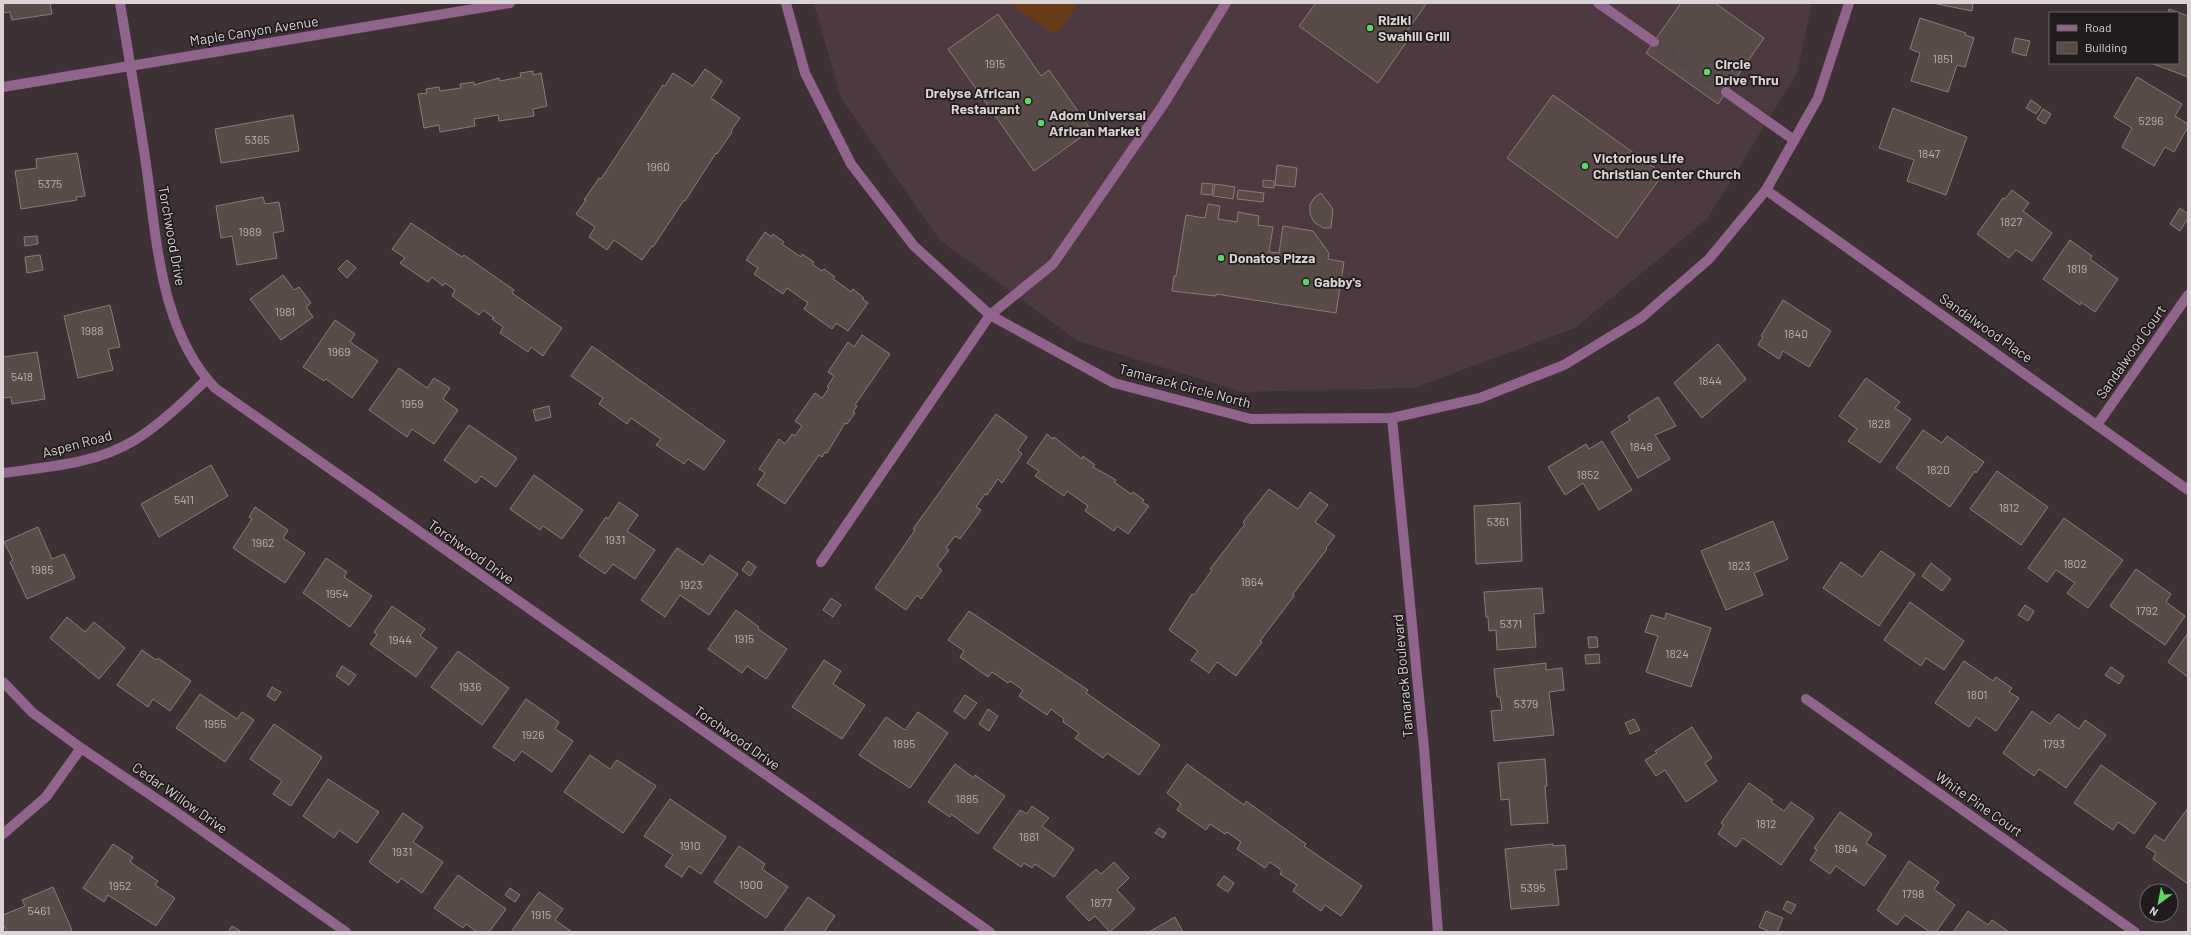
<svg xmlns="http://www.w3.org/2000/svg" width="2191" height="935" viewBox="0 0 2191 935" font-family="Barlow,sans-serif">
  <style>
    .built { fill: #4d3940 }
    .green { fill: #653b18 }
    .building { fill: #594b48; stroke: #8c7c79 }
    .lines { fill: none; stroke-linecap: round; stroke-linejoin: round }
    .minor-tunnel { stroke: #56494d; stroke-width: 10; stroke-dasharray: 10 5; stroke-linecap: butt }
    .minor { stroke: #90648c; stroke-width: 10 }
    .poi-dot { fill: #63d469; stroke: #211b1d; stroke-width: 1.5 }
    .labels { text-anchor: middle; stroke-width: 3.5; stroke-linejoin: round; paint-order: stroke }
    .number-label { font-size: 12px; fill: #bab1b2 }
    .poi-label { font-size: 14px; font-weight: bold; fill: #dbd3d5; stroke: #211b1d; text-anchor: start }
    .street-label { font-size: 14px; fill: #dbd3d5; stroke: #211b1d }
  </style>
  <rect width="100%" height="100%" fill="#3e3135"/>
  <path class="built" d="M814 3H1812L1797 73 1707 219 1575 328 1414 388 1242 392 1078 341 939 239 841 98Z"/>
  <path class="green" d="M1008 3H1079L1056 35Z"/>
  <g class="building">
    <path d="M3 3H50L52 14 12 20 10 12 3 13Z"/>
    <path d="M1316 3H1427L1407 31 1412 34 1378 83 1299 26Z"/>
    <path d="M1681 3H1715L1764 38 1718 104 1646 53Z"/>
    <path d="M1932 3H1973L1972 11Z"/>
    <path d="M2169 9 2188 16V77L2151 63H2178V13H2168Z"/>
    <path d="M998 14 1041 76 1049 70 1091 130 1034 171 948 49Z"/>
    <path d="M1920 18 1966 33 1965 35 1974 38 1965 67 1957 65 1948 92 1911 81 1920 53 1910 49Z"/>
    <path d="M2015 38 2030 41 2026 56 2012 52Z"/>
    <path d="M705 69 722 81 711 98 740 118 731 131 732 132 717 154 716 153 685 201 684 200 653 247 652 246 642 260 614 240 607 250 589 237 595 227 576 214 586 200H584L599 178 601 179 663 85 665 86 673 73 693 86Z"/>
    <path d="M533 71V75L541 73 547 106 533 109 534 116 499 121 498 115 474 119 475 126 440 132 439 125 424 128 418 94 427 93 426 89 439 87 440 91 461 88 460 84 474 82V85L499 78 500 81 521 77 520 73Z"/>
    <path d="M2137 77 2182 104 2175 116 2188 124V127L2174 152 2165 147 2154 166 2122 147 2132 128 2114 117Z"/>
    <path d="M1553 95 1663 174 1617 238 1507 158Z"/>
    <path d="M2031 100 2041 107 2036 114 2026 108Z"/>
    <path d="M1893 108 1967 137 1946 195 1907 181 1914 160 1879 148Z"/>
    <path d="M2043 109 2051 114 2045 124 2037 119Z"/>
    <path d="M293 115 299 151 221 163 215 129Z"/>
    <path d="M77 153 85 196 76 197 77 200 21 209 15 171 37 168 36 159Z"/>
    <path d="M1277 165 1297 168 1295 187 1275 185Z"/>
    <path d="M1263 180 1274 181V188L1263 187Z"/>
    <path d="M1202 183 1213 184 1212 195 1201 194Z"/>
    <path d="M1215 184 1235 187 1233 199 1213 196Z"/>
    <path d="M1238 190 1264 193 1263 202 1237 199Z"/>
    <path d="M2012 190 2029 203 2023 211 2052 233 2032 261 2016 250 2009 258 1977 234 2003 198 2005 199Z"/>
    <path d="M1321 193 1333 209 1331 228H1323L1314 222 1310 214V205L1314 198Z"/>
    <path d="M263 197 265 204 279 202 284 231 273 233 277 258 237 265 232 236 221 238 216 206Z"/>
    <path d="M1208 204 1220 206 1218 219 1237 222 1238 212 1259 216 1258 225 1273 227 1269 252 1279 253 1283 226 1313 231 1329 253 1328 259 1344 262 1336 313 1216 294V296L1172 291 1174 276H1176L1186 215 1205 218Z"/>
    <path d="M2180 208 2188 214V218L2180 231 2170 224Z"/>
    <path d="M411 223 462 257 464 255 514 290 512 293 562 328 543 356 531 347 528 352 500 333 503 327 492 319 494 318 483 310 479 315 452 296 455 290 445 283 443 286 432 277 428 282 400 263 405 258 392 249Z"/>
    <path d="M765 232 772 237 773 234 784 242 782 244 801 257 802 254 814 262 812 264 822 271 824 269 835 277 833 279 842 285 851 292 853 289 864 298 862 299 868 303 848 331 836 323 832 329 804 309 808 303 787 288 783 294 754 274 758 268 746 260Z"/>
    <path d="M37 236 38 244 25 246 24 237Z"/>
    <path d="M2070 240 2092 256 2090 259 2118 279 2095 312 2081 302 2080 305 2043 279Z"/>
    <path d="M40 255 43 270 27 273 25 257Z"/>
    <path d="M347 260 356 268 347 278 338 269Z"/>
    <path d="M283 275 294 290 299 287 311 303 306 307 313 317 281 340 250 299Z"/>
    <path d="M1783 300 1831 331 1809 367 1783 351 1779 359 1758 345 1763 337 1761 336Z"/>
    <path d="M110 305 120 347 108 349 113 370 78 378 64 316Z"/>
    <path d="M335 320 355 334 350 342 378 361 352 398 326 379 324 381 303 367Z"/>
    <path d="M862 335 890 354 855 405 857 406 853 412 855 413 847 424 845 423 827 453 825 452 822 457 819 455 785 504 757 485 765 473 759 469 779 439 785 444 792 434 795 436 802 426 795 421 815 393 822 398 829 388 827 387 834 376 828 372 848 342 854 347Z"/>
    <path d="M1718 344 1746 379 1702 418 1674 383Z"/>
    <path d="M592 346 725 441 704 470 688 459 684 464 656 445 661 439 631 418 627 424 599 404 603 398 571 376Z"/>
    <path d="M37 352 45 399 12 404 11 397 3 398V357Z"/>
    <path d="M399 368 427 388 434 378 450 388 443 399 458 410 434 444 412 429 407 437 369 410Z"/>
    <path d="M1866 378 1900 402 1895 408 1911 419 1880 463 1848 441 1857 429 1839 416Z"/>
    <path d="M1658 397 1676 426 1655 435 1670 459 1638 478 1611 432 1630 420 1628 416Z"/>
    <path d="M549 406 551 417 536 421 533 410Z"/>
    <path d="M996 414 1027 437 1018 450 1022 454 1002 483 998 479 987 495 985 494 976 507 981 510 965 532 960 539 955 536 946 548 949 550 937 566 942 570 921 599 917 595 906 610 875 588 915 530 913 529Z"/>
    <path d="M469 425 517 458 496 487 481 476 476 483 444 460Z"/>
    <path d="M1923 430 1942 443 1947 436 1984 462 1976 473 1975 471 1950 507 1896 468Z"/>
    <path d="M1047 434 1053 439 1054 437 1082 459 1083 456 1095 465 1093 467 1116 480 1114 482 1131 494 1133 492 1144 500 1142 502 1149 506 1128 534 1117 526 1114 531 1085 511 1088 506 1067 491 1064 496 1035 476 1039 471 1027 463Z"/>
    <path d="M1602 441 1632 490 1599 510 1583 483 1565 495 1548 467 1586 444 1589 449Z"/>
    <path d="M211 465 228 496 159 537 141 504Z"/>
    <path d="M1997 471 2048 507 2021 545 1970 509Z"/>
    <path d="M534 475 583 510 562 539 543 526 540 530 510 509Z"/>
    <path d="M1269 489 1298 509 1310 492 1328 505 1315 522 1335 536 1326 548 1327 549 1293 594 1294 596 1260 641 1262 642 1236 676 1217 662 1209 673 1191 660 1198 651 1169 630 1192 594 1194 595 1212 570 1210 569 1245 524 1243 522Z"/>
    <path d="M619 502 638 515 627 531 655 550 635 579 613 564 605 574 579 556 606 517 608 519Z"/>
    <path d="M1520 503 1522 561 1476 564 1474 506Z"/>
    <path d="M255 507 288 530 283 538 305 553 285 583 233 548 252 519 249 517Z"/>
    <path d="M2064 518 2123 560 2088 608 2067 593 2075 583 2056 570 2047 582 2028 568Z"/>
    <path d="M1773 521 1788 559 1754 573 1763 595 1726 610 1701 551Z"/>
    <path d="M38 527 52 559 64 554 75 578 27 599 10 562 13 560 4 542Z"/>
    <path d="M677 548 703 565 710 555 738 574 709 615 680 595 665 617 641 600Z"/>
    <path d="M1881 551 1915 574 1879 626 1823 588 1841 562 1862 577Z"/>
    <path d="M326 558 347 572 344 577 372 596 350 627 303 593Z"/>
    <path d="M748 561 756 567 750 576 742 570Z"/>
    <path d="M1931 563 1951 579 1942 591 1922 576Z"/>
    <path d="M2136 569 2171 594 2166 602 2185 616 2165 645 2110 606Z"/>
    <path d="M1542 588 1544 613 1534 614 1536 647 1497 650 1496 630 1489 631 1488 617H1486L1484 592Z"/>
    <path d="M831 598 841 605 833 617 823 610Z"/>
    <path d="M1910 602 1964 641 1944 670 1926 658 1921 666 1884 640Z"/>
    <path d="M2025 605 2034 611 2028 621 2018 615Z"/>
    <path d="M392 606 425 629 420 636 437 648 416 677 370 644 377 635 374 632Z"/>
    <path d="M736 610 759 627 758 629 787 649 766 679 747 666 742 673 708 649Z"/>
    <path d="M969 611 1088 690 1086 693 1160 745 1139 775 1107 753 1103 758 1075 738 1079 733 1063 722 1064 719 1051 709 1047 715 1019 696 1023 690 1010 681 1008 683 992 672 988 677 960 657 964 651 948 640Z"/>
    <path d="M1666 613 1711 628 1691 687 1646 672 1658 636 1645 632 1651 615 1665 619Z"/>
    <path d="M67 617 85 632 94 622 125 648 99 679 50 638Z"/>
    <path d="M2188 633V677L2168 662Z"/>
    <path d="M1588 637H1597L1598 647 1589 648Z"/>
    <path d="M142 650 156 660 158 658 191 681 170 711 153 699 148 707 117 685Z"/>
    <path d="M458 651 509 688 482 725 431 687Z"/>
    <path d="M1599 654 1600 663 1586 664 1585 655Z"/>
    <path d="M824 660 841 671 833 684 865 705 842 739 792 707Z"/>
    <path d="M1964 661 1993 681 1996 677 2012 688 2009 692 2019 698 1996 731 1976 717 1969 727 1935 703Z"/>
    <path d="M1546 663V670L1562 668 1564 690 1549 692 1554 735 1494 741 1491 711 1502 710 1500 697H1497L1494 669Z"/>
    <path d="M342 666 356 675 349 685 336 676Z"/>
    <path d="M2111 667 2124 676 2119 684 2105 675Z"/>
    <path d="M272 687 281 692 275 701 267 696Z"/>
    <path d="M200 694 237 719 242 712 254 720 225 762 176 728Z"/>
    <path d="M965 695 977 703 965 719 954 711Z"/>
    <path d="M526 699 559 722 555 729 573 741 552 772 522 751 514 761 493 747Z"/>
    <path d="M988 709 998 716 989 731 979 724Z"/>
    <path d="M2032 711 2050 724 2058 714 2079 729 2085 720 2106 735 2066 788 2039 769 2034 776 2003 753Z"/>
    <path d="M918 712 948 733 910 788 859 755 886 717 905 730Z"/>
    <path d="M1634 719 1640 730 1630 734 1625 723Z"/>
    <path d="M274 724 322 757 291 806 273 794 282 781 250 759Z"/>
    <path d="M1692 727 1712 758 1705 763 1717 781 1686 802 1665 770 1656 776 1645 760 1657 753 1655 751Z"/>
    <path d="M590 755 610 769 617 760 656 786 623 833 564 792Z"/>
    <path d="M1545 759 1547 786H1545L1548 823 1511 825 1509 799 1501 800 1498 763Z"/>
    <path d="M955 764 974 778 975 775 1005 796 978 834 951 814 950 817 928 802Z"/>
    <path d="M1187 764 1244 805 1246 801 1306 844 1304 846 1362 886 1341 916 1325 905 1321 911 1293 891 1297 885 1280 874 1282 871 1270 862 1265 868 1237 849 1241 842 1227 832 1225 834 1210 824 1206 830 1177 810 1181 804 1167 793Z"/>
    <path d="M2101 765 2156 803 2134 834 2118 822 2113 830 2074 803Z"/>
    <path d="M328 779 379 812 357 843 339 830 334 838 303 816Z"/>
    <path d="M1749 783 1773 800 1771 802 1784 811 1791 802 1814 818 1781 865 1743 838 1736 847 1718 834 1724 825 1721 823Z"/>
    <path d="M670 799 726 837 701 874 689 866 682 877 665 866 673 855 644 836Z"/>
    <path d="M1032 806 1049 818 1042 826 1074 849 1054 877 1035 864 1032 868 1024 863 1021 867 993 848 1020 810 1027 814Z"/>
    <path d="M2188 808V884L2153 859 2156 853 2146 847 2155 835 2164 841Z"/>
    <path d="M1840 812 1872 834 1866 843 1886 856 1864 886 1836 866 1830 874 1810 860 1817 850 1814 848Z"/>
    <path d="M403 813 423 827 413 842 443 862 422 893 401 878 398 883 369 862Z"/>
    <path d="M1159 828 1166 833 1163 838 1155 833Z"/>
    <path d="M113 844 133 857 130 862 158 881 155 885 175 898 156 926 108 895 104 902 83 888Z"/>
    <path d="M1553 844V846L1565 845 1567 869 1555 870 1559 905 1511 909 1505 849Z"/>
    <path d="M739 846 765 864 762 869 788 887 766 918 714 882Z"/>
    <path d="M1909 861 1939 882 1934 889 1955 905 1936 932H1930L1905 915 1897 925 1877 910Z"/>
    <path d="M1114 862 1129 878 1117 890 1135 909 1110 932 1095 916 1089 921 1066 897 1096 869 1101 874Z"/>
    <path d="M458 875 506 909 489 932H477L466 924 463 928 434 908Z"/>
    <path d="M1224 876 1234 883 1228 892 1217 885Z"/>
    <path d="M53 887 72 930 69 932H7L3 924V915L25 906 22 900Z"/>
    <path d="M510 888 520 895 515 902 505 895Z"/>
    <path d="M539 892 563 909 555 920 572 932H511Z"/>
    <path d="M808 897 835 916 824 932H783Z"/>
    <path d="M1787 901 1796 905 1791 914 1783 909Z"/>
    <path d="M1766 911 1783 918 1777 932H1770L1759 927Z"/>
    <path d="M1968 911 1988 925 1992 920 2009 932H1953Z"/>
    <path d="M1175 917 1183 932H1149Z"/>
    <path d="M232 926 242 932H228Z"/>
  </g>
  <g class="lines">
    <path class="minor-tunnel" d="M1654 42 1726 92"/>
    <g class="minor">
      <path d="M120 3C129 57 138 110 146 164 157 240 160 330 215 388L990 932"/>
      <path d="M786 3 805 73 851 164 914 246 990 315 1114 383 1251 419 1392 418 1480 398 1564 365 1641 318 1709 259 1766 190 1818 98 1849 3"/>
      <path d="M1598 3 1654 42"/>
      <path d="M3 87 510 3"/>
      <path d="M1726 92 1794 140"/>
      <path d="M1766 190 2188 490"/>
      <path d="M1392 418 1424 748 1438 932"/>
      <path d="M2097 425 2188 295"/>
      <path d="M3 473C47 467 96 464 135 440 161 424 185 401 207 379"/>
      <path d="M821 562 990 315 1053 264 1163 105 1226 3"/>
      <path d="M3 682 33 713 81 748 173 810 346 932"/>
      <path d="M1806 699 2135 932"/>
      <path d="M3 834 46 797 81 748"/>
    </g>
  </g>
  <g class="poi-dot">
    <circle cx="1370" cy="28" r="4"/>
    <circle cx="1707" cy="72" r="4"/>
    <circle cx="1028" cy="101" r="4"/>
    <circle cx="1041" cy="123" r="4"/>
    <circle cx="1585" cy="166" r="4"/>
    <circle cx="1221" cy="258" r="4"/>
    <circle cx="1306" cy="282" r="4"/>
  </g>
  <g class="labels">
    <g class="number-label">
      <text x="1943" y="63">1851</text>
      <text x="995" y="68">1915</text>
      <text x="2151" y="125">5296</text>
      <text x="257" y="144">5365</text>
      <text x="1929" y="158">1847</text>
      <text x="658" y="171">1960</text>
      <text x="50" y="188">5375</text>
      <text x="2011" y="226">1827</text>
      <text x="250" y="236">1989</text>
      <text x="2077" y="273">1819</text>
      <text x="285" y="316">1981</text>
      <text x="92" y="335">1988</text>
      <text x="1796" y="338">1840</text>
      <text x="339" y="356">1969</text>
      <text x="22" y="381">5418</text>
      <text x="1710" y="385">1844</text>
      <text x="412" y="408">1959</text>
      <text x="1879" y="428">1828</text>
      <text x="1641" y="451">1848</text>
      <text x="1938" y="474">1820</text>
      <text x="1588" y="479">1852</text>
      <text x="184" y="504">5411</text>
      <text x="2009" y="512">1812</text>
      <text x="1498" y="526">5361</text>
      <text x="615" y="544">1931</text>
      <text x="263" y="547">1962</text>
      <text x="2075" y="568">1802</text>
      <text x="1739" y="570">1823</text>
      <text x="42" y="574">1985</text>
      <text x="1252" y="586">1864</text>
      <text x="691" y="589">1923</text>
      <text x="337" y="598">1954</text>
      <text x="2147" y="615">1792</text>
      <text x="1511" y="628">5371</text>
      <text x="744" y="643">1915</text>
      <text x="400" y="644">1944</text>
      <text x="1677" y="658">1824</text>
      <text x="470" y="691">1936</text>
      <text x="1977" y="699">1801</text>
      <text x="1526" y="708">5379</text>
      <text x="215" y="728">1955</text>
      <text x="533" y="739">1926</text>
      <text x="904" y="748">1895</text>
      <text x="2054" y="748">1793</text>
      <text x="967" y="803">1885</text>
      <text x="1766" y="828">1812</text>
      <text x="1029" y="841">1881</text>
      <text x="690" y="850">1910</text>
      <text x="1846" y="853">1804</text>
      <text x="402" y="856">1931</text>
      <text x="751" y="889">1900</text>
      <text x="120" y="890">1952</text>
      <text x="1533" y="892">5395</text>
      <text x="1913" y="898">1798</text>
      <text x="1101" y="907">1877</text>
      <text x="39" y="915">5461</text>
      <text x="541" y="919">1915</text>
    </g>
    <g class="poi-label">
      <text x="1378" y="25">Riziki<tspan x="1378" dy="16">Swahili Grill</tspan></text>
      <text x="1715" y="69">Circle<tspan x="1715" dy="16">Drive Thru</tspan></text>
      <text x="1020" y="98" text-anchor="end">Drelyse African<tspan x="1020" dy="16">Restaurant</tspan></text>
      <text x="1049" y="120">Adom Universal<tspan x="1049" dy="16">African Market</tspan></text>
      <text x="1593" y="163">Victorious Life<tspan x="1593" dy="16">Christian Center Church</tspan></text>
      <text x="1229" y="263">Donatos Pizza</text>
      <text x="1314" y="287">Gabby's</text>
    </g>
    <g class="street-label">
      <text transform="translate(254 31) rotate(-9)" y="5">Maple Canyon Avenue</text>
      <text transform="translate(172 236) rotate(80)" y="5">Torchwood Drive</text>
      <text transform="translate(1986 328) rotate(35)" y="5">Sandalwood Place</text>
      <text transform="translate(2131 352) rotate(-55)" y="5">Sandalwood Court</text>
      <text transform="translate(1185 386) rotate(15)" y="5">Tamarack Circle North</text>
      <text transform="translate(77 444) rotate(-15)" y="5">Aspen Road</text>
      <text transform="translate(471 552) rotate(35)" y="5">Torchwood Drive</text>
      <text transform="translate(1403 676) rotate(-95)" y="5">Tamarack Boulevard</text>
      <text transform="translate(737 738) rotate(35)" y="5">Torchwood Drive</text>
      <text transform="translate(180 798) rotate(35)" y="5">Cedar Willow Drive</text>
      <text transform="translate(1979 804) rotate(35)" y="5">White Pine Court</text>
    </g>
  </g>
  <rect width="2191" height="935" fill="none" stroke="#dbd3d5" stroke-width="8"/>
  <rect x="2049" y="12" width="130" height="52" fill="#211b1d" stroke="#6b6567"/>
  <rect x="2057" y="25" width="20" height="6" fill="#90648c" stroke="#6b6567"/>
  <text x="2085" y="32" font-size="12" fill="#dbd3d5">Road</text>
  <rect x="2057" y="42" width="20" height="12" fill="#594b48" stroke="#6b6567"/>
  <text x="2085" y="52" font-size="12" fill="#dbd3d5">Building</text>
  <g transform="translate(2159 903) rotate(212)"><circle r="19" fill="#211b1d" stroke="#6b6567"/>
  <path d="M0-3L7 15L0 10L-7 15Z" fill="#63d469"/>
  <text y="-6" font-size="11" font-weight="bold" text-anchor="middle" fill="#dbd3d5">N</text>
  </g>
</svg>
